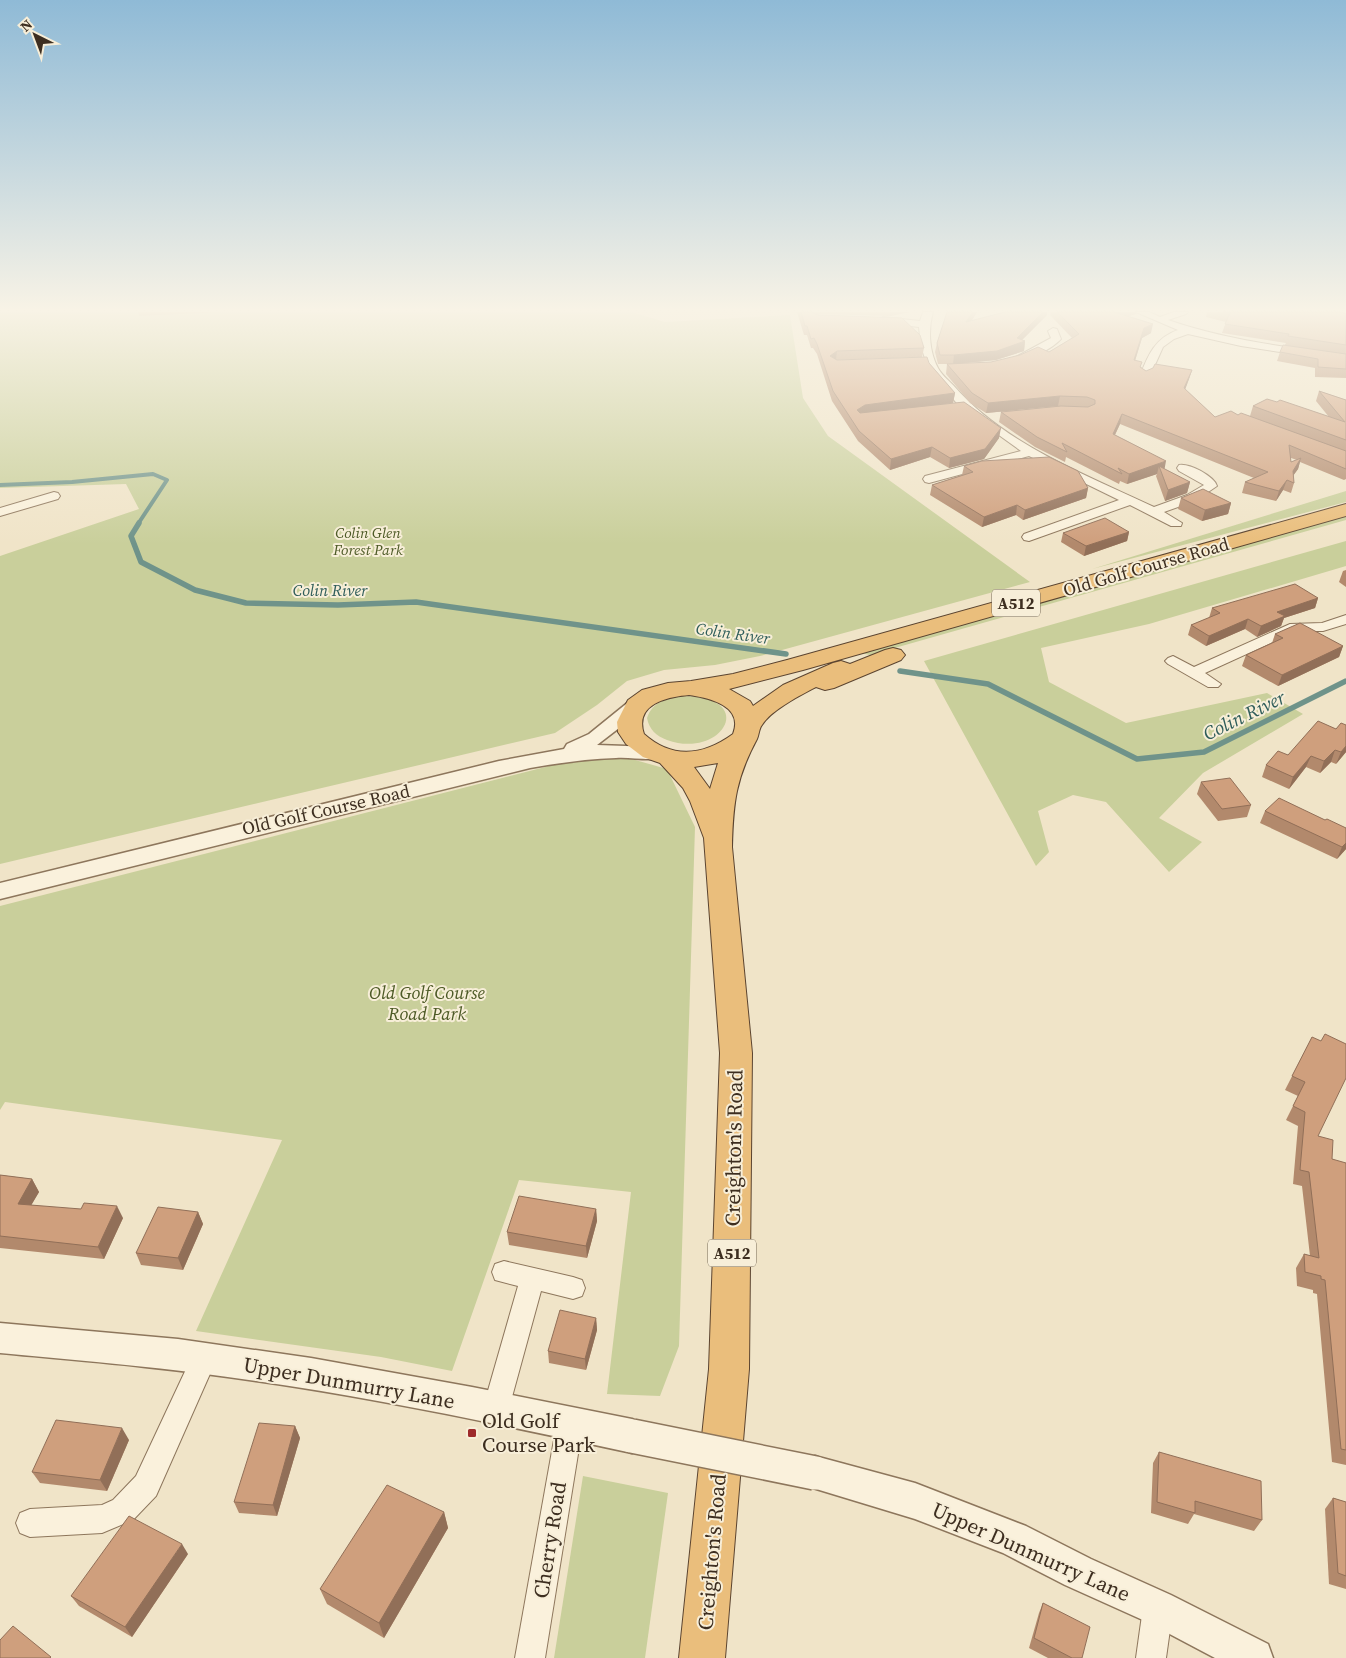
<svg xmlns="http://www.w3.org/2000/svg" width="1346" height="1658" viewBox="0 0 1346 1658" font-family="'Source Serif 4',serif">
  <style>
    .green { fill: #c9cf9b }
    .lines { fill: none; stroke-linecap: round; stroke-linejoin: round }
    .stream-far1 { stroke: #6f938a; stroke-width: 4 }
    .stream { stroke: #6f938a; stroke-width: 5.5 }
    .minor-casing { stroke: #8d765c; stroke-width: 2 }
    .tertiary-casing { stroke: #8d765c; stroke-width: 3 }
    .trunk-casing { stroke: #5b4430; stroke-width: 2 }
    .minor { fill: #faf1dc; fill-rule: evenodd }
    .tertiary { fill: #faf1dc; fill-rule: evenodd }
    .trunk { fill: #eabe7c; fill-rule: evenodd }
    .tertiary-bridge-casing { stroke: #8d765c; stroke-width: 36; stroke-linecap: butt }
    .tertiary-bridge { stroke: #faf1dc; stroke-width: 33 }
    .wall { fill: #b2896c; fill-rule: evenodd }
    .shaded-wall { fill: #916f58 }
    .building { fill: #cf9f7d; stroke: #916f58 }
    .poi-dot { fill: #9e2a2b; stroke: #f7eed8; stroke-width: 2 }
    .labels { text-anchor: middle; stroke-width: 4; stroke-linejoin: round; paint-order: stroke }
    .far-park-label { font-size: 15px; font-style: italic; fill: #4d5a26; stroke: #f7eed8 }
    .far-water-label { font-size: 16px; font-style: italic; fill: #2f5d5a; stroke: #f7eed8 }
    .shield { fill: #f7eed8; stroke: #756857; stroke-width: 1 }
    .shield-label { font-size: 16px; font-weight: bold; fill: #3d2e20 }
    .street-label { font-size: 18px; fill: #3d2e20; stroke: #f7eed8 }
    .park-label { font-size: 18px; font-style: italic; fill: #4d5a26; stroke: #f7eed8 }
    .water-label { font-size: 19px; font-style: italic; fill: #2f5d5a; stroke: #f7eed8 }
    .near-street-label { font-size: 21px; fill: #3d2e20; stroke: #f7eed8 }
    .near-poi-label { font-size: 21px; fill: #3d2e20; stroke: #f7eed8; text-anchor: start }
  </style>
  <rect width="100%" height="100%" fill="#f0e4c8"/>
  <g class="green">
    <path d="M0 312H631L665 322 790 315 803 398 828 436 1030 582 760 656 715 665 664 670 627 681 597 705 555 733 0 864V556L139 509 126 484 0 488Z"/>
    <path d="M1346 491V502L1092 569Z"/>
    <path d="M1346 514V520L870 655 855 652Z"/>
    <path d="M1346 541V566L1149 624 1041 648 1049 682 1126 723 1267 693 1303 714 1203 773 1159 818 1202 842 1169 872 1106 802 1073 795 1038 811 1049 852 1036 866 924 661Z"/>
    <path d="M682 696C760 696 722 760 667 740 656 736 649 729 647 718 652 702 667 698 682 696Z"/>
    <path d="M621 756 667 769 695 827 679 1346 660 1396 607 1394 631 1192 519 1180 452 1371 381 1357 196 1331 282 1140 5 1102 0 1110V906L565 762Z"/>
    <path d="M583 1476 668 1493 645 1658H554Z"/>
  </g>
  <g class="lines">
    <path class="stream-far1" d="M0 485 72 482 153 474 167 480 138 524"/>
    <g class="stream">
      <path d="M139 523 131 536 141 562 195 590 246 603 338 605 416 602 786 654"/>
      <path d="M900 671 988 684 1137 759 1204 752 1346 681"/>
    </g>
    <defs>
      <g id="minor">
        <path d="M923 312H933C928 329 929 351 938 368 941 374 948 380 953 385 1004 444 1084 474 1154 507L1187 495 1204 485 1179 471 1177 468 1179 465C1189 463 1214 476 1217 486L1195 501 1164 512 1182 523 1181 526H1171L1130 505 1029 541 1024 540 1022 537 1024 534 1119 500 1029 456 929 483 925 482 923 479 925 476 1021 451 961 408 929 371 921 346 919 327 883 323 878 320 883 317 920 321Z"/>
        <path d="M1136 312H1149L1160 317 1174 312H1188L1186 314 1168 320C1226 340 1286 347 1346 356V362L1241 346 1188 334 1174 339 1163 347 1150 376 1145 379 1140 376C1148 355 1155 338 1178 330Z"/>
        <path d="M1053 328 1057 329 1061 339C1054 347 1027 363 1016 361L1015 359 1016 357 1051 338 1048 331Z"/>
        <path d="M54 492 58 493 60 496 58 499 0 516V508Z"/>
        <path d="M1346 615V624L1323 631H1297L1205 673 1221 684 1218 687H1208L1168 664 1165 661 1168 658 1173 656 1194 667 1290 624 1322 623Z"/>
        <path d="M504 1261 573 1277 582 1280 585 1288 582 1296 573 1299 541 1291 509 1408 505 1417 496 1421 487 1417 483 1408 518 1286 495 1280 492 1272 495 1264Z"/>
        <path d="M204 1346 213 1350 217 1358 156 1496 133 1520 102 1533 30 1537 20 1533 16 1523 20 1513 30 1509 102 1505 113 1500 136 1476 195 1350Z"/>
        <path d="M570 1410 579 1414 583 1423 545 1658H515L557 1423 561 1414Z"/>
        <path d="M1158 1593 1168 1598 1173 1608 1166 1658H1136L1143 1608 1148 1598Z"/>
      </g>
      <g id="tertiary">
        <path d="M638 698 645 700 648 704 645 708 597 745 655 747 662 748 666 753 662 758C647 761 631 757 616 758 587 759 558 763 530 768L0 899V883L499 761 564 749 567 744 589 734 631 700Z"/>
        <path d="M0 1323 178 1339 311 1358 472 1387 632 1419 644 1424 649 1436 644 1448 632 1453C507 1426 382 1399 256 1381 171 1368 86 1361 0 1353Z"/>
        <path d="M815 1456 915 1483 1026 1526 1091 1559 1171 1595 1268 1644 1273 1658H1215L1145 1621 1065 1585 1003 1553 915 1519 803 1485 798 1473 803 1461Z"/>
      </g>
      <path id="trunk" d="M1346 504V516L803 670 729 689 750 701 753 706 783 685 833 663 841 661 850 664 885 650 893 648 901 650 905 655 901 660 834 688 825 690 816 687C801 695 771 710 762 725 759 728 759 735 757 739 736 778 733 803 732 847L752 1053 749 1369 725 1658H679L709 1369 720 1053 704 838 690 801 683 788 660 763 643 757 626 744 618 732 617 722 628 700 642 690 668 683 691 681 733 674 787 660ZM689 695C710 698 744 706 733 734 704 755 673 760 644 734 634 704 667 697 689 695ZM718 763 710 789 694 767Z"/>
    </defs>
    <use href="#minor" class="minor-casing"/>
    <use href="#tertiary" class="tertiary-casing"/>
    <use href="#trunk" class="trunk-casing"/>
    <use href="#minor" class="minor"/>
    <use href="#tertiary" class="tertiary"/>
    <use href="#trunk" class="trunk"/>
    <defs>
      <path id="tertiary-bridge" d="M632 1436 815 1473"/>
    </defs>
    <use href="#tertiary-bridge" class="tertiary-bridge-casing"/>
    <use href="#tertiary-bridge" class="tertiary-bridge"/>
  </g>
  <g class="wall">
    <path d="M138 312H223L139 316Z"/>
    <path d="M797 312H910L890 316 817 314 924 348 922 357 836 360 929 363 955 393 953 403 932 406 999 438 984 459 949 468 930 457 890 470 858 441 832 401 817 354 813 348H811L807 335H804Z"/>
    <path d="M947 312H977L971 321 1005 312H1047V315L1022 340 1025 341 1024 351 996 360 958 364 991 362 1049 352 1072 338 1050 315 1051 312H1136V314L1128 316 1151 333 1142 338 1135 361 1141 367 1146 371 1192 370 1189 379 1185 389 1215 417 1238 415 1250 416 1253 406 1277 402 1329 417 1316 401 1319 391 1346 400V479L1344 480 1300 462 1298 469 1293 476 1294 483 1291 493 1283 490 1276 501 1242 493 1245 482 1254 478 1120 424 1115 435 1164 469 1190 482 1187 493 1165 501 1156 476 1157 474 1127 484 1120 481 1119 484 1066 457 1065 462 1035 447 999 422 1001 412 1059 406 986 413 970 403 946 374 947 364H950H938L935 352 937 343ZM1291 458 1297 460 1291 462Z"/>
    <path d="M1207 312H1342L1346 314V378L1315 377V368L1277 361 1280 352 1286 343 1222 333 1226 322 1206 317Z"/>
    <path d="M964 466 1088 488 1086 498 1023 520 1016 515 982 527 930 495 932 485 962 475Z"/>
    <path d="M1181 498 1231 503 1228 514 1202 521 1178 509Z"/>
    <path d="M1129 532 1127 541 1084 556 1061 542 1063 533Z"/>
    <path d="M1346 570V587L1339 582 1343 571Z"/>
    <path d="M1318 598 1315 608 1284 618 1281 626 1257 637 1245 629 1206 646 1188 635 1191 625 1209 618 1212 608Z"/>
    <path d="M1275 634 1343 646 1339 657 1278 686 1242 666 1246 655 1272 643Z"/>
    <path d="M1346 725V752L1336 764 1331 762 1320 773 1306 767 1289 789 1262 777 1266 765 1288 755 1336 729Z"/>
    <path d="M1201 782 1251 805 1247 817 1218 821 1197 794Z"/>
    <path d="M1265 811 1325 820 1346 849 1337 859 1260 823Z"/>
    <path d="M1312 1037 1318 1136 1332 1159 1345 1186 1346 1190V1465L1332 1462 1317 1294 1313 1293V1290L1297 1286 1296 1268 1304 1254 1310 1256 1302 1186 1293 1184 1298 1126 1286 1120 1298 1096 1285 1090Z"/>
    <path d="M0 1175 32 1179 39 1192 31 1205 123 1218 104 1259 0 1248Z"/>
    <path d="M596 1209 597 1221 587 1258 509 1245 507 1232Z"/>
    <path d="M198 1212 203 1224 183 1270 141 1265 136 1253Z"/>
    <path d="M596 1318 597 1330 586 1370 549 1363 548 1351Z"/>
    <path d="M295 1426 300 1438 277 1516 239 1513 234 1502Z"/>
    <path d="M129 1440 107 1491 40 1483 32 1472Z"/>
    <path d="M1159 1452 1262 1520 1254 1531 1194 1514 1188 1524 1151 1513 1153 1463Z"/>
    <path d="M1333 1498 1346 1502V1589L1329 1584 1325 1509Z"/>
    <path d="M444 1512 448 1528 384 1638 327 1604 320 1589Z"/>
    <path d="M188 1554 132 1637 79 1606 71 1596Z"/>
    <path d="M1043 1603 1082 1658H1048L1029 1648 1039 1613Z"/>
  </g>
  <g class="shaded-wall">
    <path d="M890 312H910L890 316Z"/>
    <path d="M973 312H977L965 332 966 322Z"/>
    <path d="M1043 312H1047V315L1019 343 1025 341 1024 351 996 360 953 364 954 355 1017 338Z"/>
    <path d="M1115 312H1136V314L1112 321Z"/>
    <path d="M1153 324 1151 333 1142 338 1132 370 1134 360 1144 328Z"/>
    <path d="M837 351 836 360 830 356Z"/>
    <path d="M1192 370 1189 379 1182 398 1184 388Z"/>
    <path d="M955 393 953 403 864 415 856 420 857 410 865 405Z"/>
    <path d="M1060 396 1058 406 986 413 988 403Z"/>
    <path d="M1122 414 1120 424 1110 445 1113 434Z"/>
    <path d="M1001 428 999 438 984 459 949 468 950 458Z"/>
    <path d="M932 447 930 457 890 470 891 459Z"/>
    <path d="M1301 458 1298 469 1289 481 1293 471Z"/>
    <path d="M1166 461 1164 472 1159 466 1157 474 1127 484 1129 474Z"/>
    <path d="M1287 480 1283 490 1276 501 1279 491Z"/>
    <path d="M1190 482 1187 493 1165 501 1168 490Z"/>
    <path d="M1088 488 1086 498 1023 520 1025 510Z"/>
    <path d="M1231 503 1228 514 1202 521 1205 510Z"/>
    <path d="M1017 505 1016 515 982 527 984 517Z"/>
    <path d="M1129 532 1127 541 1084 556 1086 546Z"/>
    <path d="M1318 598 1315 608 1284 618 1281 626 1257 637 1261 626 1277 612Z"/>
    <path d="M1248 619 1245 629 1206 646 1209 636Z"/>
    <path d="M1343 646 1339 657 1278 686 1282 675Z"/>
    <path d="M1346 746V752L1336 764 1341 752Z"/>
    <path d="M1335 750 1331 762 1320 773 1324 761Z"/>
    <path d="M1311 756 1306 767 1289 789 1293 777Z"/>
    <path d="M1346 843V849L1337 859 1342 847Z"/>
    <path d="M32 1179 39 1192 25 1216 18 1204Z"/>
    <path d="M117 1206 123 1218 104 1259 98 1247Z"/>
    <path d="M596 1209 597 1221 587 1258 586 1246Z"/>
    <path d="M198 1212 203 1224 183 1270 178 1258Z"/>
    <path d="M596 1318 597 1330 586 1370 585 1359Z"/>
    <path d="M295 1426 300 1438 277 1516 273 1505Z"/>
    <path d="M122 1428 129 1440 107 1491 100 1480Z"/>
    <path d="M444 1512 448 1528 384 1638 379 1623Z"/>
    <path d="M182 1544 188 1554 132 1637 125 1627Z"/>
  </g>
  <g class="building">
    <path d="M801 312H812L818 315 902 318 920 335 924 348 837 351 830 356 837 360 927 357 929 363 955 393 865 405 857 410 860 413 964 402 1001 428 985 449 950 458 932 447 891 459 859 431 833 391 817 344 814 338 811 339 807 326H805Z"/>
    <path d="M947 312H973L966 322 1005 312H1043L1017 338 1025 341 997 351 954 355H940L937 343Z"/>
    <path d="M1057 312H1115H1114L1153 324 1144 328 1134 360 1142 362 1140 367 1146 371 1153 368 1155 364 1192 370 1184 388 1215 417 1231 411 1238 415 1241 413 1346 451V469L1289 445 1291 462 1301 458 1293 471 1294 483 1287 480 1279 491 1245 482 1268 472 1122 414 1113 434 1166 461 1129 474 1118 468 1122 474 1062 443 1067 452 1037 437 1001 412 1061 406 1088 407 1095 404V400L1087 397 1060 396 988 403 972 393 947 364 991 362 1020 355 1038 347 1049 352 1079 334Z"/>
    <path d="M1223 312H1342L1346 314V345L1288 336 1289 334 1225 324 1230 313Z"/>
    <path d="M1283 345 1346 354V369L1318 367V359L1280 352Z"/>
    <path d="M1319 391 1346 400V440L1253 406 1267 399 1277 402 1280 400 1345 422Z"/>
    <path d="M1049 457 1078 471 1088 488 1025 510 1017 505 984 517 932 485 973 472 964 466 982 461Z"/>
    <path d="M1159 466 1190 482 1168 490Z"/>
    <path d="M1203 489 1231 503 1205 510 1181 498Z"/>
    <path d="M1105 518 1129 532 1086 546 1063 533Z"/>
    <path d="M1295 584 1318 598 1277 612 1285 616 1261 626 1248 619 1209 636 1191 625 1220 613 1212 608Z"/>
    <path d="M1300 623 1343 646 1282 675 1246 655 1283 638 1275 634Z"/>
    <path d="M1318 721 1336 729 1341 723 1346 725V746L1341 752 1335 750 1324 761 1311 756 1293 777 1266 765 1278 751 1288 755Z"/>
    <path d="M1230 778 1251 805 1222 809 1201 782Z"/>
    <path d="M1279 798 1325 820 1327 819 1346 828V843L1342 847 1265 811Z"/>
    <path d="M1325 1034 1346 1044V1078L1318 1136 1333 1140 1332 1159 1346 1163V1450L1341 1449 1325 1280 1321 1279V1276L1305 1272 1304 1254 1319 1258 1309 1172 1300 1170 1305 1112 1293 1106 1305 1082 1292 1076 1312 1037 1321 1041Z"/>
    <path d="M0 1175 32 1179 18 1204 81 1209 84 1203 117 1206 98 1247 0 1236Z"/>
    <path d="M519 1196 596 1209 586 1246 507 1232Z"/>
    <path d="M158 1207 198 1212 178 1258 136 1253Z"/>
    <path d="M560 1310 596 1318 585 1359 548 1351Z"/>
    <path d="M56 1420 122 1428 100 1480 32 1472Z"/>
    <path d="M259 1423 295 1426 273 1505 234 1502Z"/>
    <path d="M1159 1452 1261 1481 1262 1520 1195 1501V1513L1157 1502Z"/>
    <path d="M387 1485 444 1512 379 1623 320 1589Z"/>
    <path d="M1333 1498 1346 1502V1576L1338 1573Z"/>
    <path d="M129 1516 182 1544 125 1627 71 1596Z"/>
    <path d="M1043 1603 1090 1627 1082 1658H1072L1034 1638Z"/>
    <path d="M13 1626 51 1657 50 1658H0V1640Z"/>
  </g>
  <linearGradient id="sky" x2="0" y2="1"><stop stop-color="#8fbad6"/><stop offset="0.57" stop-color="#f8f3e6"/><stop offset="1" stop-color="#f8f3e6" stop-opacity="0"/></linearGradient>
  <rect width="1346" height="544" fill="url(#sky)"/>
  <rect class="poi-dot" x="467" y="1428" width="10" height="10" rx="2.5"/>
  <g class="labels">
    <g class="far-park-label">
      <text x="368" y="538">Colin Glen<tspan x="368" dy="17">Forest Park</tspan></text>
    </g>
    <g class="far-water-label">
      <text x="330" y="596">Colin River</text>
      <text transform="translate(733 633) rotate(8)" y="6">Colin River</text>
    </g>
    <g class="shield">
      <rect x="992" y="589.5" width="48" height="27" rx="4"/>
      <rect x="708" y="1239.5" width="48" height="27" rx="4"/>
    </g>
    <g class="shield-label">
      <text x="1016" y="609">A512</text>
      <text x="732" y="1259">A512</text>
    </g>
    <g class="street-label">
      <text transform="translate(1146 567) rotate(-16)" y="6">Old Golf Course Road</text>
      <text transform="translate(326 810) rotate(-13)" y="6">Old Golf Course Road</text>
    </g>
    <g class="park-label">
      <text x="427" y="999">Old Golf Course<tspan x="427" dy="21">Road Park</tspan></text>
    </g>
    <g class="water-label">
      <text transform="translate(1244 715) rotate(-26)" y="7">Colin River</text>
    </g>
    <g class="near-street-label">
      <text transform="translate(734 1148) rotate(-89)" y="7">Creighton's Road</text>
      <text transform="translate(349 1383) rotate(10)" y="7">Upper Dunmurry Lane</text>
      <text transform="translate(550 1540) rotate(-81)" y="7">Cherry Road</text>
      <text transform="translate(712 1552) rotate(-85)" y="7">Creighton's Road</text>
      <text transform="translate(1031 1552) rotate(24)" y="7">Upper Dunmurry Lane</text>
    </g>
    <g class="near-poi-label">
      <text x="482" y="1428">Old Golf<tspan x="482" dy="24">Course Park</tspan></text>
    </g>
  </g>
  <g transform="translate(35 35) rotate(318)" stroke="#f7eed8" stroke-width="4" paint-order="stroke">
  <path d="M0-4L9 19L0 12L-9 19Z" fill="#3d2e20"/>
  <text y="-8" font-size="14" font-weight="bold" text-anchor="middle" fill="#3d2e20">N</text>
  </g>
</svg>
